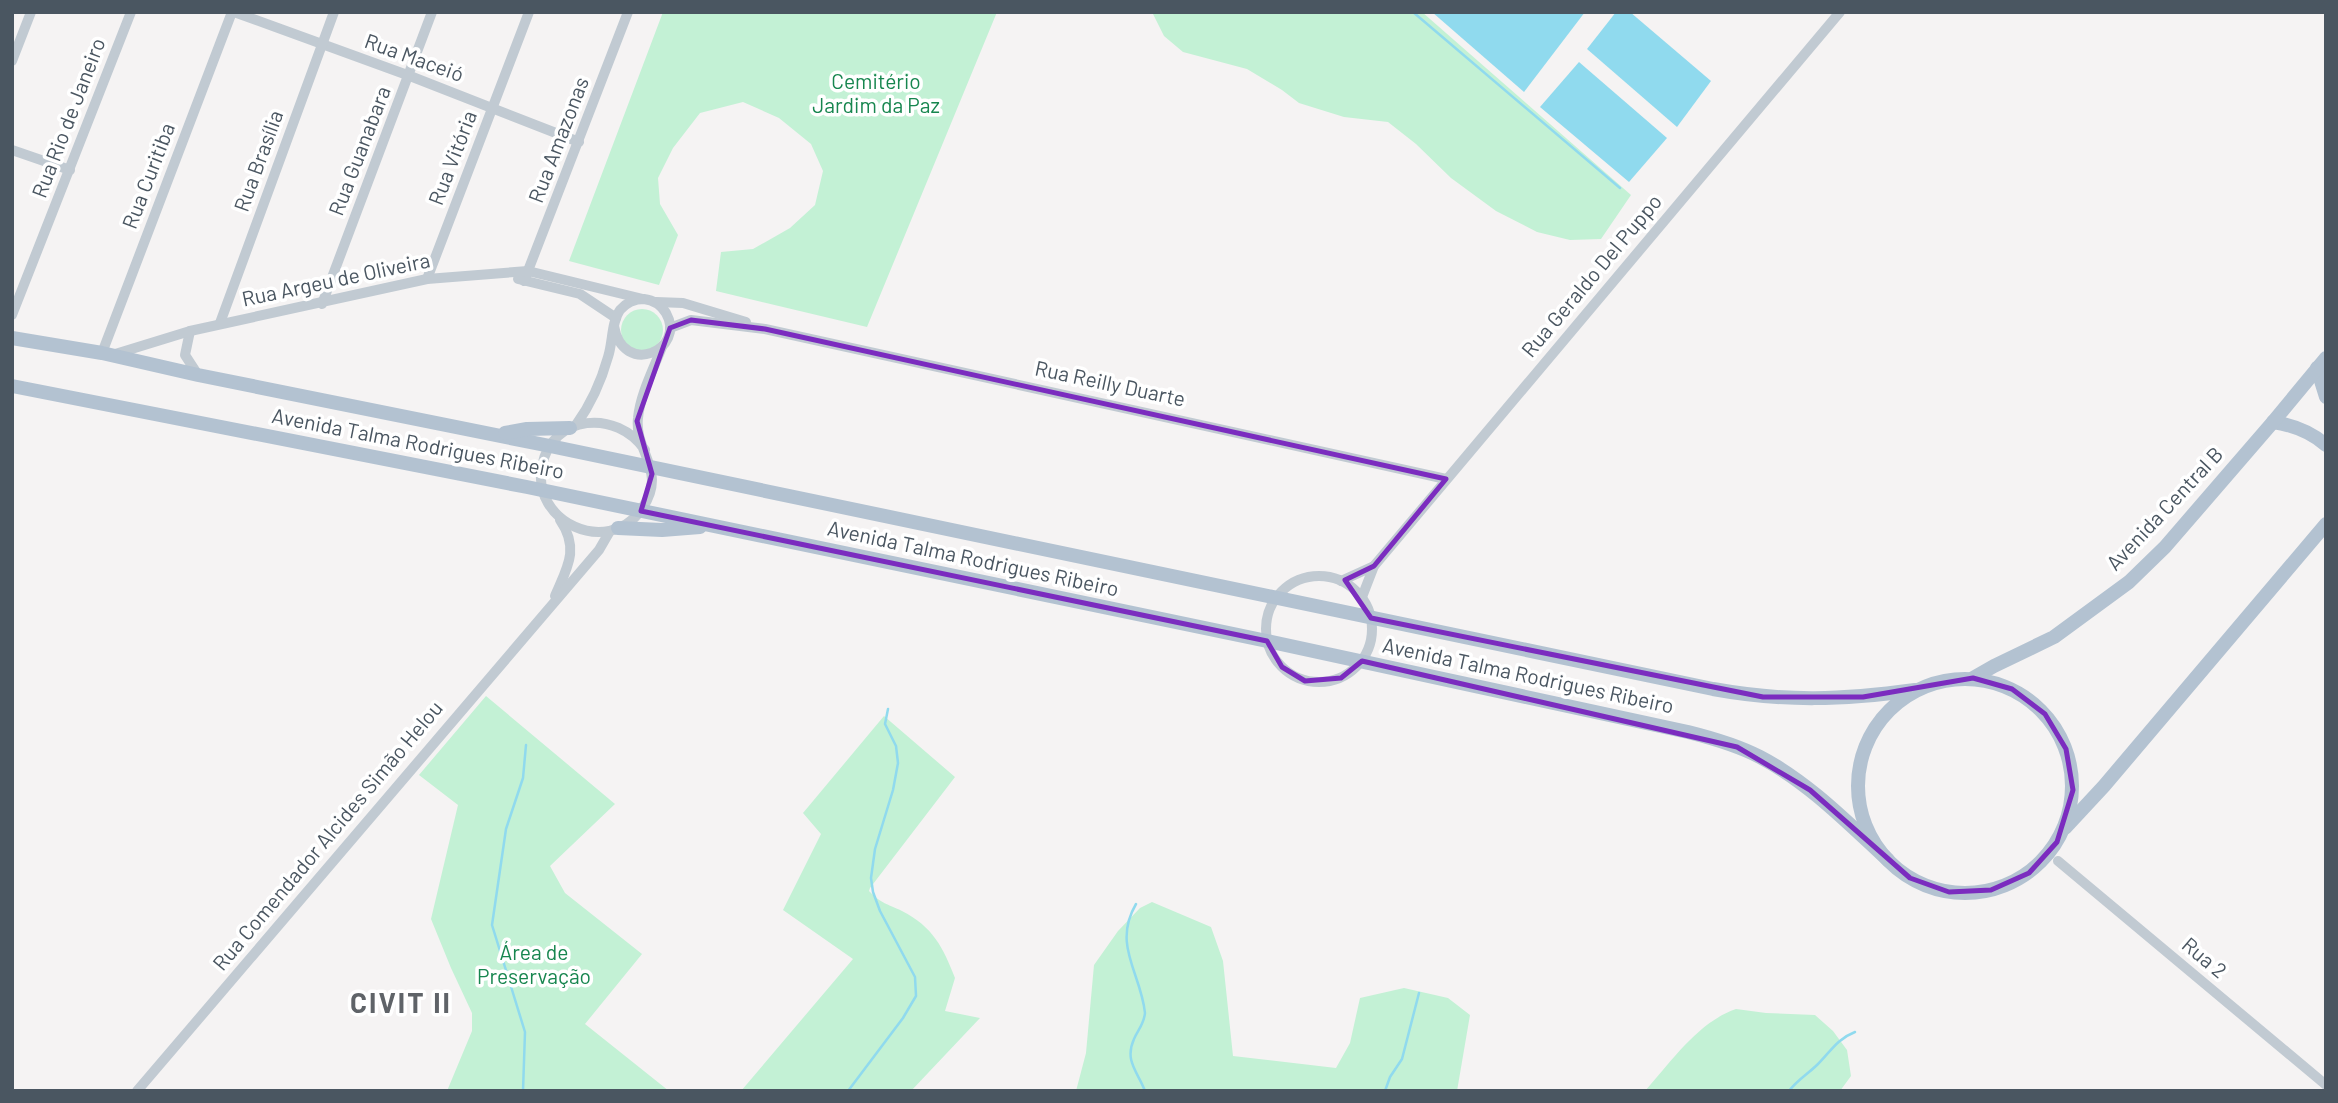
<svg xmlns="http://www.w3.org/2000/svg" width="2338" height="1103" viewBox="0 0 2338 1103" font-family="Barlow,sans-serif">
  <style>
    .green { fill: #c3f1d5 }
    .water { fill: #90daee }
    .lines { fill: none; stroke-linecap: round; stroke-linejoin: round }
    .stream { stroke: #90daee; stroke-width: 2.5 }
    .minor { stroke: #c1cad2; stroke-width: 10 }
    .major { stroke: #b3c2d1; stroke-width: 14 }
    .marked { fill: none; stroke: #7b2cbf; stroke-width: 5; stroke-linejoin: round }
    .labels { text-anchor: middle; stroke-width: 7; stroke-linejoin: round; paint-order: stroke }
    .street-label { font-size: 21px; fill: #4a5661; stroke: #fff }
    .park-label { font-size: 21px; fill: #17864f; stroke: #fff }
    .district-label { font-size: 28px; font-weight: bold; letter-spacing: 2px; fill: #5f6368; stroke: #fff }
  </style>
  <rect width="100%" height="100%" fill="#f5f3f3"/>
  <g class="green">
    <path d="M663 12H997L867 327 716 291 721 252 753 249 790 228 815 205 823 171 811 144 779 118 743 102 700 113 673 148 658 178 660 204 678 235 659 285 569 261Z"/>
    <path d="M1152 12H1422L1631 195 1601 239 1570 240 1537 232 1496 211 1451 178 1416 144 1388 122 1344 117 1299 103 1282 90 1247 69 1183 52 1164 36Z"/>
    <circle cx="642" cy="330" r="21"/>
    <path d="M486 696 615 804 550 866 565 893 642 954 585 1024 669 1091H447L472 1031V1013L451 968 431 919 458 805 419 775Z"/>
    <path d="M884 716 955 777 870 888 869 891C883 905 886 903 902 911 933 927 943 947 955 978L945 1011 980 1018 911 1091H741L853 959 783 910 821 834 803 813Z"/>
    <path d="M1152 902 1211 927 1223 961 1233 1056 1336 1068 1350 1043 1360 998 1404 988 1448 998 1470 1015 1457 1091H1076L1086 1053 1094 965 1118 931 1140 908Z"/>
    <path d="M1736 1009 1766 1013 1815 1015 1833 1031 1847 1050 1851 1076 1840 1091H1645C1671 1062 1698 1022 1736 1009Z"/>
  </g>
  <g class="water">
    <path d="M1432 12H1585L1524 92Z"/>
    <path d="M1616 12H1630L1711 81 1677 127 1587 49Z"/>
    <path d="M1579 62 1667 138 1629 182 1540 107Z"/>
  </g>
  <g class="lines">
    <g class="stream">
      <path d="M1413 12 1620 188"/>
      <path d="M1136 904C1112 945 1141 973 1145 1013 1144 1024 1138 1030 1134 1039 1124 1061 1138 1072 1145 1091"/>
      <path d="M523 1091 525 1032 492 925 506 829 523 778 526 745"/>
      <path d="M848 1091 903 1018 916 996 915 977 880 911 873 892 871 878 875 849 893 790 898 763 896 746 885 724 888 709"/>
      <path d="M1385 1091 1390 1077 1402 1059 1419 993"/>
      <path d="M1789 1091C1797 1080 1808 1074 1818 1064 1831 1051 1837 1039 1855 1032"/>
    </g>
    <g class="minor">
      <path d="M234 12 410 76 579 142"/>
      <path d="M12 61 31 12"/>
      <path d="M12 150 70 170"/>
      <path d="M427 279 529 12"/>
      <path d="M518 279 580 294 616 318"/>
      <path d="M524 281 628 12"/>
      <path d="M656 302 683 303 746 322"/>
      <path d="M322 304 432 12"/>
      <path d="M12 315 131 12"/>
      <path d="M220 323 334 12"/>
      <path d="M670 328 691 320 765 329 1446 479"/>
      <path d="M190 331 185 355 198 375"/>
      <path d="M102 353 232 12"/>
      <path d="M112 355 190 331 427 279 528 271 643 299"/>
      <path d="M576 425C591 404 601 382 608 357 613 342 611 323 620 310 626 303 635 299 644 299 653 300 661 305 666 313 687 350 623 378 614 326"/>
      <path d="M645 450C617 409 552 414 542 466 531 522 607 557 641 510 669 472 634 452 638 418 640 395 653 370 662 347"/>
      <circle cx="1319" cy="629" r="53"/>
      <path d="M1341 581 1374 566"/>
      <path d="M555 596C567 568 580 549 560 520"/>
      <path d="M1362 597 1374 566 1840 12"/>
      <path d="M2058 861 2326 1085"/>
      <path d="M137 1091 599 550 610 531"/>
    </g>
    <g class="major">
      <path d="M12 338 102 353 198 375 550 446 1713 689C1785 702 1843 700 1915 690"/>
      <path d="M2317 368 2326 397"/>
      <path d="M12 386 527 487 1267 641 1688 732C1712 738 1737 745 1760 757 1808 782 1848 823 1888 860"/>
      <path d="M2273 422C2293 425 2310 431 2326 445"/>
      <path d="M505 433 527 429 570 428"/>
      <path d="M618 528 662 530 700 527"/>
      <path d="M1973 678 1994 666 2054 637 2129 582 2165 547 2273 422 2326 358"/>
      <circle cx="1965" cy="786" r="107"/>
      <path d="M2065 828 2104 786 2326 524"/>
    </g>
  </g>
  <path class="marked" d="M691 320 765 329 1446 479 1374 566 1345 580 1371 618 1763 697H1863L1973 678 2012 689 2045 714 2066 749 2073 790 2057 842 2029 873 1991 890 1949 892 1910 878 1810 790 1737 747 1362 661 1341 678 1305 681 1282 667 1267 641 641 511 652 474 637 421 670 328Z"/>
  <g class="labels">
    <g class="street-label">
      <text transform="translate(414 58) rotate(20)" y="7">Rua Maceió</text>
      <text transform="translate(69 118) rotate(-69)" y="7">Rua Rio de Janeiro</text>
      <text transform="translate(559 140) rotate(-69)" y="7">Rua Amazonas</text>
      <text transform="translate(360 151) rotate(-69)" y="7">Rua Guanabara</text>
      <text transform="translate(453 158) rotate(-69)" y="7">Rua Vitória</text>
      <text transform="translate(259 161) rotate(-70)" y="7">Rua Brasília</text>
      <text transform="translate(149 176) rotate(-69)" y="7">Rua Curitiba</text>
      <text transform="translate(1592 276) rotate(-50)" y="7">Rua Geraldo Del Puppo</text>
      <text transform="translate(336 280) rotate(-12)" y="7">Rua Argeu de Oliveira</text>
      <text transform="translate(1110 384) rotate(12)" y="7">Rua Reilly Duarte</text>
      <text transform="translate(418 444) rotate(11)" y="7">Avenida Talma Rodrigues Ribeiro</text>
      <text transform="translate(2165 509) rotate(-47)" y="7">Avenida Central B</text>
      <text transform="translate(973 559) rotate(12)" y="7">Avenida Talma Rodrigues Ribeiro</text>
      <text transform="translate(1528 676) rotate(12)" y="7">Avenida Talma Rodrigues Ribeiro</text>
      <text transform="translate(328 836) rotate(-50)" y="7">Rua Comendador Alcides Simão Helou</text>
      <text transform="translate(2204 958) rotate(40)" y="7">Rua 2</text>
    </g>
    <g class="park-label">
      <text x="876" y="89">Cemitério<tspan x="876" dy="24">Jardim da Paz</tspan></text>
      <text x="534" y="960">Área de<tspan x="534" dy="24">Preservação</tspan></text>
    </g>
    <g class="district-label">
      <text x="401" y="1013">CIVIT II</text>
    </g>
  </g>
  <rect width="2338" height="1103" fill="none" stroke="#4a5661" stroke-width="28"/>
</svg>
